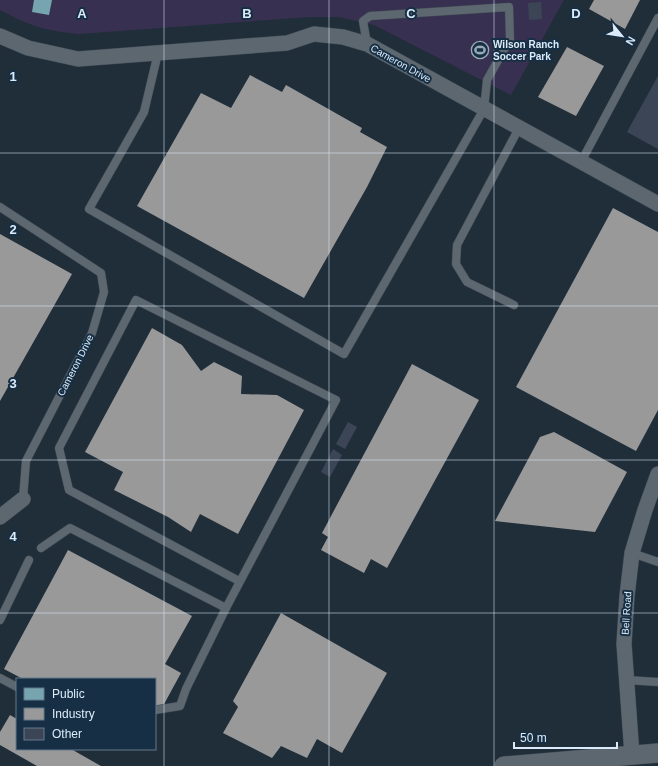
<svg xmlns="http://www.w3.org/2000/svg" width="658" height="766" viewBox="0 0 658 766" font-family="Arial,sans-serif">
  <style>
    .green { fill: #383050 }
    .public { fill: #76a5af }
    .industry { fill: #999 }
    .building { fill: #3c4556 }
    .lines { fill: none; stroke-linecap: round; stroke-linejoin: round }
    .service-casing { stroke: #3e4953; stroke-width: 9 }
    .minor-casing { stroke: #3e4953; stroke-width: 16 }
    .tertiary-casing { stroke: #3e4953; stroke-width: 20 }
    .service { stroke: #5d6770; stroke-width: 8 }
    .minor { stroke: #5d6770; stroke-width: 15 }
    .tertiary { stroke: #5d6770; stroke-width: 19 }
    .grid { fill: none; stroke: #dcebf9; stroke-width: 1; stroke-opacity: 0.55 }
    .labels { text-anchor: middle; stroke-width: 4; stroke-linejoin: round; paint-order: stroke }
    .poi-label { font-size: 10px; font-weight: bold; fill: #dcebf9; stroke: #162f44; text-anchor: start }
    .street-label { font-size: 10px; fill: #dcebf9; stroke: #162f44 }
    .grid-label { font-size: 13px; text-anchor: middle; font-weight: bold; fill: #dcebf9; stroke: #162f44; stroke-width: 4; stroke-linejoin: round; paint-order: stroke }
  </style>
  <rect width="100%" height="100%" fill="#202e3a"/>
  <path class="green" d="M0 0H564L511 95 374 25 339 17H309L79 34C46 31 30 26 0 10Z"/>
  <path class="public" d="M34 0H52L49 15 32 12Z"/>
  <g class="industry">
    <path d="M594 0H640L625 29 589 9Z"/>
    <path d="M567 47 604 66 576 116 538 97Z"/>
    <path d="M250 75 282 92 286 85 362 128 360 132 387 147 367 187 304 298 137 206 201 93 231 108Z"/>
    <path d="M613 208 658 232V410L636 451 516 387Z"/>
    <path d="M0 234 72 274 0 401Z"/>
    <path d="M152 328 182 345 201 371 214 362 242 376 241 394 277 395 304 410 238 534 200 514 191 532 168 517 114 490 123 472 85 452Z"/>
    <path d="M412 364 479 400 387 568 371 559 364 573 321 550 328 537 322 533Z"/>
    <path d="M554 432 627 472 595 532 495 521 540 437Z"/>
    <path d="M68 550 192 616 165 664 181 673 163 706H155V679H23L4 669Z"/>
    <path d="M281 613 387 673 342 753 317 739 307 758 281 746 272 758 223 733 238 707 233 701Z"/>
    <path d="M10 715 17 719V749H71L101 766H37L0 745V732Z"/>
  </g>
  <g class="building">
    <path d="M541 2 542 19 529 20 528 3Z"/>
    <path d="M658 76V149L627 132Z"/>
    <path d="M348 422 357 427 345 449 336 444Z"/>
    <path d="M333 449 342 455 330 477 321 472Z"/>
  </g>
  <g class="lines">
    <defs>
      <g id="service">
        <path d="M158 53 144 112 89 209 344 354 484 109 487 80 510 39 509 7 370 16 363 21 367 44"/>
        <path d="M581 162 658 18"/>
        <path d="M0 207 101 273 104 292 92 333 26 461 23 499"/>
        <path d="M514 305 467 282 456 264 457 245 519 128"/>
        <path d="M41 548 70 528 226 608 186 689 180 706 155 710"/>
        <path d="M632 553 658 562"/>
        <path d="M226 608 336 400 136 300 59 448 69 490 239 581"/>
        <path d="M0 620 29 560"/>
        <path d="M0 678 17 687"/>
        <path d="M626 680 658 682"/>
      </g>
      <g id="minor">
        <path d="M0 36 28 48 78 59 287 43 314 34 343 37 367 44 658 204"/>
        <path d="M0 517 23 499"/>
        <path d="M632 755 624 644 627 596 632 553 645 510 658 474"/>
      </g>
      <path id="tertiary" d="M504 766 658 753"/>
    </defs>
    <use href="#service" class="service-casing"/>
    <use href="#minor" class="minor-casing"/>
    <use href="#tertiary" class="tertiary-casing"/>
    <use href="#service" class="service"/>
    <use href="#minor" class="minor"/>
    <use href="#tertiary" class="tertiary"/>
  </g>
  <path class="grid" d="M164 0V766M329 0V766M494 0V766M0 153H658M0 306H658M0 460H658M0 613H658"/>
  <defs>
    <symbol id="stadium-ring" viewBox="-11 -11 22 22"><circle r="9.5" fill="#162f44" stroke="#9aa9b6" stroke-width="1.5"/><path d="M0-5a6.5 5 0 1 0 0 10a6.5 5 0 1 0 0-10ZM-3.5-1.8h7v3.6h-7Z" fill="#9aa9b6"/></symbol>
  </defs>
  <g fill-rule="evenodd">
    <use href="#stadium-ring" x="470" y="40" width="20" height="20"/>
  </g>
  <g class="labels">
    <g class="poi-label">
      <text x="493" y="48">Wilson Ranch<tspan x="493" dy="12">Soccer Park</tspan></text>
    </g>
    <g class="street-label">
      <text transform="translate(401 63) rotate(29)" y="4">Cameron Drive</text>
      <text transform="translate(75 365) rotate(-63)" y="4">Cameron Drive</text>
      <text transform="translate(626 613) rotate(-86)" y="4">Bell Road</text>
    </g>
  </g>
  <g class="grid-label">
    <text x="82" y="18">A</text>
    <text x="247" y="18">B</text>
    <text x="411" y="18">C</text>
    <text x="576" y="18">D</text>
    <text x="13" y="81">1</text>
    <text x="13" y="234">2</text>
    <text x="13" y="388">3</text>
    <text x="13" y="541">4</text>
  </g>
  <rect x="16" y="678" width="140" height="72" fill="#162f44" stroke="#657a8c"/>
  <rect x="24" y="688" width="20" height="12" fill="#76a5af" stroke="#657a8c"/>
  <text x="52" y="698" font-size="12" fill="#dcebf9">Public</text>
  <rect x="24" y="708" width="20" height="12" fill="#999999" stroke="#657a8c"/>
  <text x="52" y="718" font-size="12" fill="#dcebf9">Industry</text>
  <rect x="24" y="728" width="20" height="12" fill="#3c4556" stroke="#657a8c"/>
  <text x="52" y="738" font-size="12" fill="#dcebf9">Other</text>
  <g transform="translate(622 36) rotate(120)" stroke="#162f44" stroke-width="3" paint-order="stroke">
  <path d="M0-3L7 15L0 10L-7 15Z" fill="#dcebf9"/>
  <text y="-6" font-size="11" font-weight="bold" text-anchor="middle" fill="#dcebf9">N</text>
  </g>
  <path d="M514 742v6h103v-6" fill="none" stroke="#dcebf9" stroke-width="2"/>
  <text x="520" y="742" font-size="12" fill="#dcebf9" stroke="#162f44" stroke-width="3" paint-order="stroke">50 m</text>
</svg>
